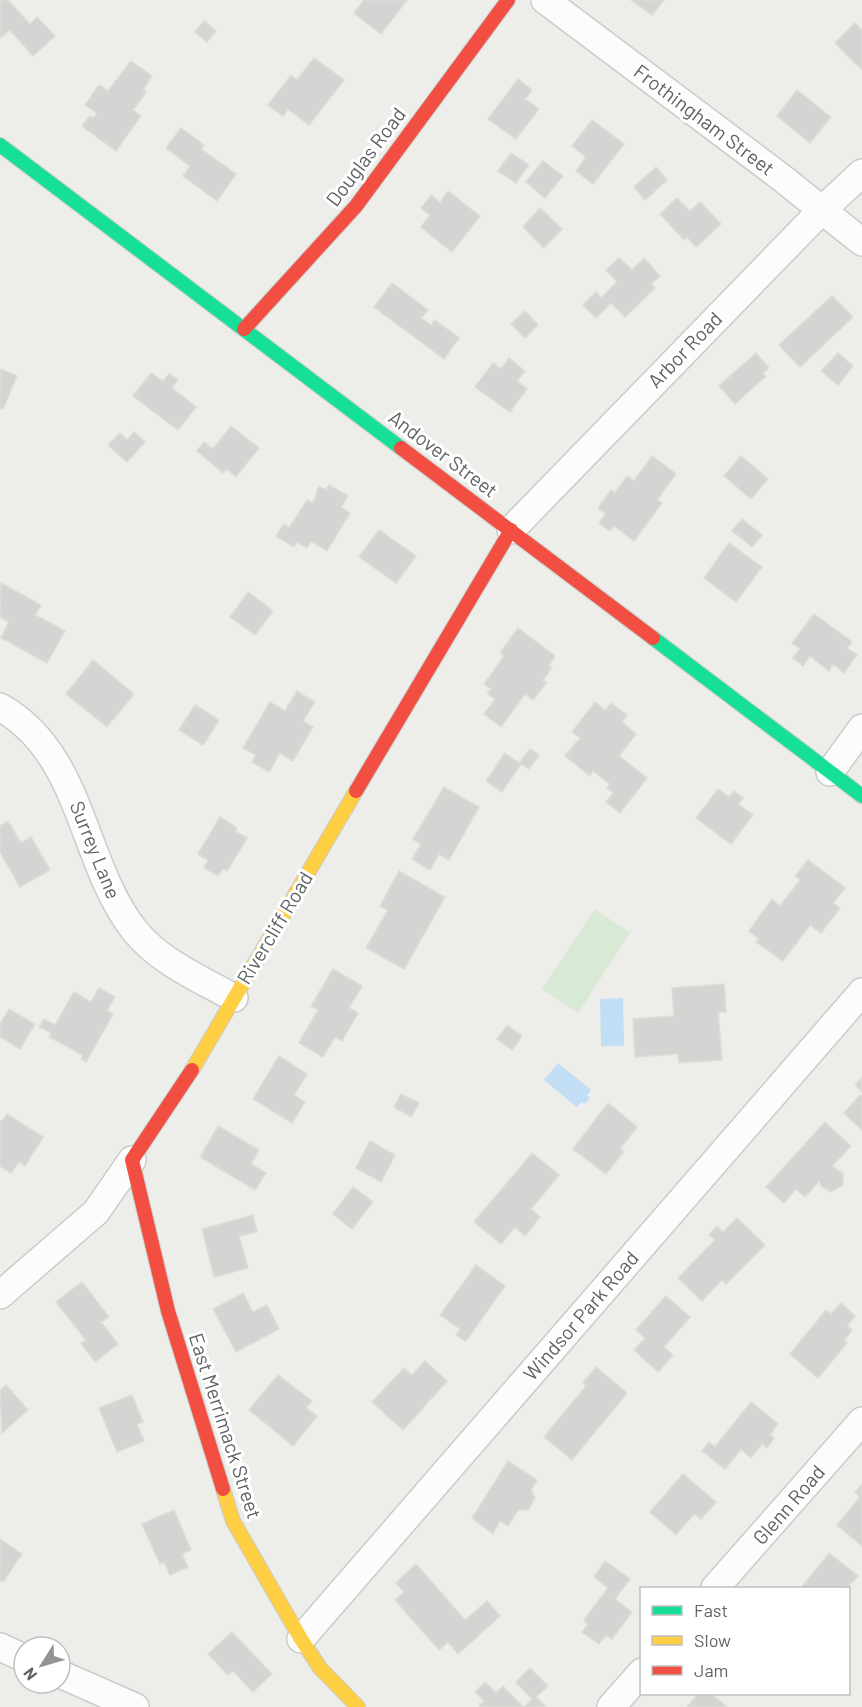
<svg xmlns="http://www.w3.org/2000/svg" width="862" height="1707" viewBox="0 0 862 1707" font-family="Barlow,sans-serif">
  <style>
    .green { fill: #d8e9d6 }
    .water { fill: #c1def4 }
    .building { fill: #d4d4d2; stroke: #dcdcd8; stroke-width: 1.5 }
    .lines { fill: none; stroke-linecap: round; stroke-linejoin: round }
    .street-casing { stroke: #cbcbca; stroke-width: 30 }
    .fast-casing { stroke: #cacbca; stroke-width: 16 }
    .slow-casing { stroke: #cacbca; stroke-width: 16 }
    .jam-casing { stroke: #cacbca; stroke-width: 16 }
    .street { stroke: #fcfcfc; stroke-width: 27 }
    .fast { stroke: #16e098; stroke-width: 14 }
    .slow { stroke: #ffcf43; stroke-width: 14 }
    .jam { stroke: #f24e42; stroke-width: 14 }
    .labels { text-anchor: middle; stroke-width: 6; stroke-linejoin: round; paint-order: stroke }
    .street-label { font-size: 20px; fill: #5f6266; stroke: #fff }
  </style>
  <rect width="100%" height="100%" fill="#edede9"/>
  <path class="green" d="M595 909 630 933 578 1013 542 989Z"/>
  <g class="water">
    <path d="M623 998 624 1046H601L600 999Z"/>
    <path d="M558 1063 591 1090 587 1095 590 1098 584 1104 581 1102 577 1107 544 1080Z"/>
  </g>
  <g class="building">
    <path d="M0 0H8L30 24 37 17 55 36 33 56 10 30 0 38Z"/>
    <path d="M364 0H407L381 34 354 13Z"/>
    <path d="M631 0H664L652 15Z"/>
    <path d="M204 21 216 31 207 42 195 32Z"/>
    <path d="M855 23 862 30V70L835 43Z"/>
    <path d="M314 58 344 80 309 125 288 109 283 116 268 105 291 75 297 80Z"/>
    <path d="M131 61 152 76 143 90 146 92 133 110 141 116 116 151 82 126 90 116 93 118 97 113 85 105 99 85 108 91Z"/>
    <path d="M518 79 532 90 525 99 539 109 516 139 488 119Z"/>
    <path d="M797 90 831 117 810 143 777 116Z"/>
    <path d="M592 120 624 144 593 184 576 171 586 157 572 146Z"/>
    <path d="M181 128 204 145 201 149 236 174 217 201 183 176 190 166 166 148Z"/>
    <path d="M511 153 529 165 516 183 498 171Z"/>
    <path d="M543 161 563 176 545 198 526 182Z"/>
    <path d="M656 167 667 180 645 200 634 187Z"/>
    <path d="M448 191 480 216 452 252 421 227 430 215 421 208 431 195 440 203Z"/>
    <path d="M677 198 690 211 700 202 721 224 696 247 687 237 684 240 660 214Z"/>
    <path d="M540 208 562 229 544 248 523 227Z"/>
    <path d="M619 258 632 270 644 258 660 276 651 284 655 288 625 317 611 303 596 318 583 305 596 292 601 298 617 282 606 270Z"/>
    <path d="M392 283 428 310 421 318 431 325 435 320 459 338 444 359 374 307Z"/>
    <path d="M832 296 853 317 800 367 779 345Z"/>
    <path d="M525 311 538 325 525 338 511 324Z"/>
    <path d="M756 353 769 368 763 373 766 376 735 404 719 386Z"/>
    <path d="M838 353 853 366 838 385 821 371Z"/>
    <path d="M509 358 525 371 517 381 527 389 510 412 475 387 493 363 501 369Z"/>
    <path d="M0 369 17 376 3 409 0 408Z"/>
    <path d="M151 373 163 381 169 374 178 380 172 388 196 407 178 430 133 396Z"/>
    <path d="M231 426 259 448 236 477 227 469 223 473 197 451 204 442 213 449Z"/>
    <path d="M134 432 145 442 127 462 108 445 120 433 127 440Z"/>
    <path d="M652 456 676 474 657 500 662 503 634 541 614 526 610 531 599 523 606 514 598 508 611 490 615 493 627 476 634 481Z"/>
    <path d="M741 456 768 479 751 499 724 476Z"/>
    <path d="M329 485 348 496 341 507 350 513 327 551 311 541 307 548 297 542 294 547 276 536 284 524 289 528 307 500 313 503 319 486 326 490Z"/>
    <path d="M742 519 762 535 752 547 732 531Z"/>
    <path d="M379 530 416 556 396 583 359 557Z"/>
    <path d="M729 543 762 567 736 602 704 578Z"/>
    <path d="M1 583 41 605 35 615 65 631 47 663 1 638 9 622 0 617Z"/>
    <path d="M248 592 273 611 255 635 230 617Z"/>
    <path d="M814 614 852 642 847 648 857 655 844 673 833 664 829 671 810 656 803 666 793 658 800 649 792 643Z"/>
    <path d="M518 628 555 656 549 665 552 667 543 680 547 682 533 700 525 694 501 727 484 714 495 699 487 693 491 689 484 684 504 656 500 653Z"/>
    <path d="M93 660 134 694 107 727 66 694Z"/>
    <path d="M297 691 315 702 303 721 313 727 293 761 280 753 269 772 252 762 256 755 243 748 270 702 285 711Z"/>
    <path d="M595 702 605 710 611 703 627 715 622 722 636 734 619 756 647 778 620 813 606 802 613 793 607 788 610 784 593 771 590 776 565 756 580 738 572 732Z"/>
    <path d="M195 705 219 720 203 745 179 730Z"/>
    <path d="M530 749 539 755 529 769 521 764 502 792 486 781 505 753 519 763Z"/>
    <path d="M444 787 479 807 449 860 439 854 430 870 412 859 421 844 413 839Z"/>
    <path d="M718 789 729 797 734 791 743 798 738 804 753 815 731 844 696 818Z"/>
    <path d="M220 817 237 828 235 831 247 838 227 871 223 869 218 876 204 868 208 860 198 854Z"/>
    <path d="M8 821 21 843 31 837 50 870 20 887 0 852V826Z"/>
    <path d="M808 860 845 888 833 903 840 908 821 933 810 925 783 961 756 942 759 939 749 931 772 899 780 906 800 880 795 876Z"/>
    <path d="M399 871 445 897 404 969 366 948 388 910 380 906Z"/>
    <path d="M333 969 362 986 349 1008 358 1013 342 1041 335 1037 323 1057 299 1043 318 1010 311 1006Z"/>
    <path d="M724 984 726 1012H718L722 1060 679 1063 678 1054 635 1057 633 1019 674 1016 672 988Z"/>
    <path d="M99 988 115 997 107 1011 113 1014 86 1062 81 1059 83 1055 49 1037 51 1033 39 1027 44 1019 55 1025 74 992 91 1002Z"/>
    <path d="M9 1009 35 1024 20 1049 0 1037V1024Z"/>
    <path d="M507 1025 522 1036 512 1050 497 1039Z"/>
    <path d="M279 1056 307 1074 294 1095 305 1102 292 1123 253 1099Z"/>
    <path d="M862 1077V1092L855 1085Z"/>
    <path d="M401 1094 419 1103 411 1117 394 1107Z"/>
    <path d="M860 1095 862 1097V1130L844 1113Z"/>
    <path d="M608 1103 637 1127 620 1149 624 1151 606 1174 573 1149Z"/>
    <path d="M7 1114 43 1137 25 1166 19 1162 11 1173 0 1166V1120L2 1121Z"/>
    <path d="M825 1122 851 1146 832 1166 843 1173V1185L831 1192 822 1187 819 1181 805 1197 796 1189 784 1203 766 1187Z"/>
    <path d="M218 1126 259 1150 251 1164 266 1173 255 1190 200 1157Z"/>
    <path d="M370 1141 395 1155 381 1182 356 1168Z"/>
    <path d="M532 1153 559 1175 531 1209 540 1217 525 1236 515 1227 501 1244 474 1222Z"/>
    <path d="M353 1187 373 1202 352 1229 333 1214Z"/>
    <path d="M253 1215 257 1232 239 1236 248 1268 214 1277 202 1229Z"/>
    <path d="M737 1218 765 1245 726 1284 722 1280 702 1301 678 1278 715 1240 709 1235 717 1226 723 1232Z"/>
    <path d="M476 1265 505 1286 466 1341 456 1335 460 1329 440 1315Z"/>
    <path d="M82 1282 109 1317 101 1322 118 1344 95 1362 81 1343 86 1340 56 1302Z"/>
    <path d="M243 1293 253 1312 267 1305 279 1329 236 1352 213 1309Z"/>
    <path d="M666 1296 690 1317 664 1347 673 1355 658 1372 634 1350 645 1338 636 1330Z"/>
    <path d="M841 1303 855 1316 847 1326 852 1330 844 1341 847 1343 818 1378 790 1354 826 1310 831 1314Z"/>
    <path d="M425 1361 447 1381 403 1430 372 1402 404 1368 412 1375Z"/>
    <path d="M596 1367 627 1393 572 1460 544 1437 586 1386 583 1383Z"/>
    <path d="M278 1375 312 1401 306 1408 317 1416 293 1446 249 1410Z"/>
    <path d="M6 1385 28 1410 2 1433 0 1391Z"/>
    <path d="M132 1395 143 1422 137 1424 144 1441 117 1452 99 1408Z"/>
    <path d="M751 1402 778 1424 770 1435 774 1438 767 1448 762 1444 751 1458 741 1449 725 1469 702 1451 709 1442 715 1447Z"/>
    <path d="M508 1461 537 1480 531 1490 535 1498 528 1510H518L508 1526 500 1521 493 1534 472 1518Z"/>
    <path d="M683 1474 716 1502 701 1519 694 1514 676 1535 650 1512Z"/>
    <path d="M862 1484V1546L837 1525 860 1497 855 1493Z"/>
    <path d="M174 1510 191 1550 182 1554 188 1567 170 1575 164 1562 160 1564 142 1524Z"/>
    <path d="M0 1539 22 1554 3 1582 0 1580Z"/>
    <path d="M829 1553 858 1576 847 1588H801Z"/>
    <path d="M605 1561 630 1579 615 1599 632 1612 612 1639 606 1635 599 1644 582 1632 588 1624 584 1620 608 1588 594 1577Z"/>
    <path d="M416 1564 465 1620 487 1601 500 1616 458 1654 448 1642 439 1650 395 1600 404 1592 396 1583Z"/>
    <path d="M232 1632 272 1674 253 1692 233 1671 228 1675 208 1654Z"/>
    <path d="M530 1668 548 1686 536 1697 546 1707H524L532 1699 516 1682Z"/>
    <path d="M485 1682 496 1693 503 1686 523 1707H481L479 1705 484 1701 475 1692Z"/>
    <path d="M698 1694H711L727 1707H687Z"/>
  </g>
  <g class="lines">
    <defs>
      <g id="street">
        <path d="M545 0 782 178 862 242"/>
        <path d="M511 530 822 210 862 173"/>
        <path d="M0 707C83 753 81 863 135 931 160 962 201 979 234 998"/>
        <path d="M830 772 862 728"/>
        <path d="M0 1295 96 1212 132 1160"/>
        <path d="M715 1588 862 1421"/>
        <path d="M301 1639 862 992"/>
        <path d="M0 1647 24 1658"/>
        <path d="M60 1674 135 1707"/>
        <path d="M611 1707 642 1672"/>
      </g>
      <g id="fast">
        <path d="M0 145 401 448"/>
        <path d="M653 638 862 796"/>
      </g>
      <g id="slow">
        <path d="M192 1070 356 791"/>
        <path d="M223 1489 233 1521 301 1639 320 1668 358 1707"/>
      </g>
      <g id="jam">
        <path d="M244 329 356 206 508 0"/>
        <path d="M401 448 653 638"/>
        <path d="M356 791 511 530"/>
        <path d="M192 1070 132 1160 168 1311 223 1489"/>
      </g>
    </defs>
    <use href="#street" class="street-casing"/>
    <use href="#fast" class="fast-casing"/>
    <use href="#slow" class="slow-casing"/>
    <use href="#jam" class="jam-casing"/>
    <use href="#street" class="street"/>
    <use href="#fast" class="fast"/>
    <use href="#slow" class="slow"/>
    <use href="#jam" class="jam"/>
  </g>
  <g class="labels">
    <g class="street-label">
      <text transform="translate(704 120) rotate(37)" y="7">Frothingham Street</text>
      <text transform="translate(366 157) rotate(-53)" y="7">Douglas Road</text>
      <text transform="translate(685 350) rotate(-46)" y="7">Arbor Road</text>
      <text transform="translate(443 454) rotate(37)" y="7">Andover Street</text>
      <text transform="translate(95 850) rotate(68)" y="7">Surrey Lane</text>
      <text transform="translate(275 928) rotate(-59)" y="7">Rivercliff Road</text>
      <text transform="translate(581 1316) rotate(-49)" y="7">Windsor Park Road</text>
      <text transform="translate(225 1426) rotate(72)" y="7">East Merrimack Street</text>
      <text transform="translate(789 1505) rotate(-49)" y="7">Glenn Road</text>
    </g>
  </g>
  <rect x="640" y="1587" width="210" height="108" fill="#ffffff" stroke="#bfc0c2" stroke-width="1.5"/>
  <rect x="652" y="1606" width="30" height="9" fill="#16e098" stroke="#bfc0c2" stroke-width="1.5"/>
  <text x="694" y="1617" font-size="18" fill="#5f6266">Fast</text>
  <rect x="652" y="1636" width="30" height="9" fill="#ffcf43" stroke="#bfc0c2" stroke-width="1.5"/>
  <text x="694" y="1647" font-size="18" fill="#5f6266">Slow</text>
  <rect x="652" y="1666" width="30" height="9" fill="#f24e42" stroke="#bfc0c2" stroke-width="1.5"/>
  <text x="694" y="1677" font-size="18" fill="#5f6266">Jam</text>
  <g transform="translate(42 1665) rotate(233)"><circle r="28" fill="#ffffff" stroke="#bfc0c2" stroke-width="1.5"/>
  <path d="M0-4.5L10 22L0 15L-10 22Z" fill="#919394"/>
  <text y="-9" font-size="16" font-weight="bold" text-anchor="middle" fill="#5f6266">N</text>
  </g>
</svg>
